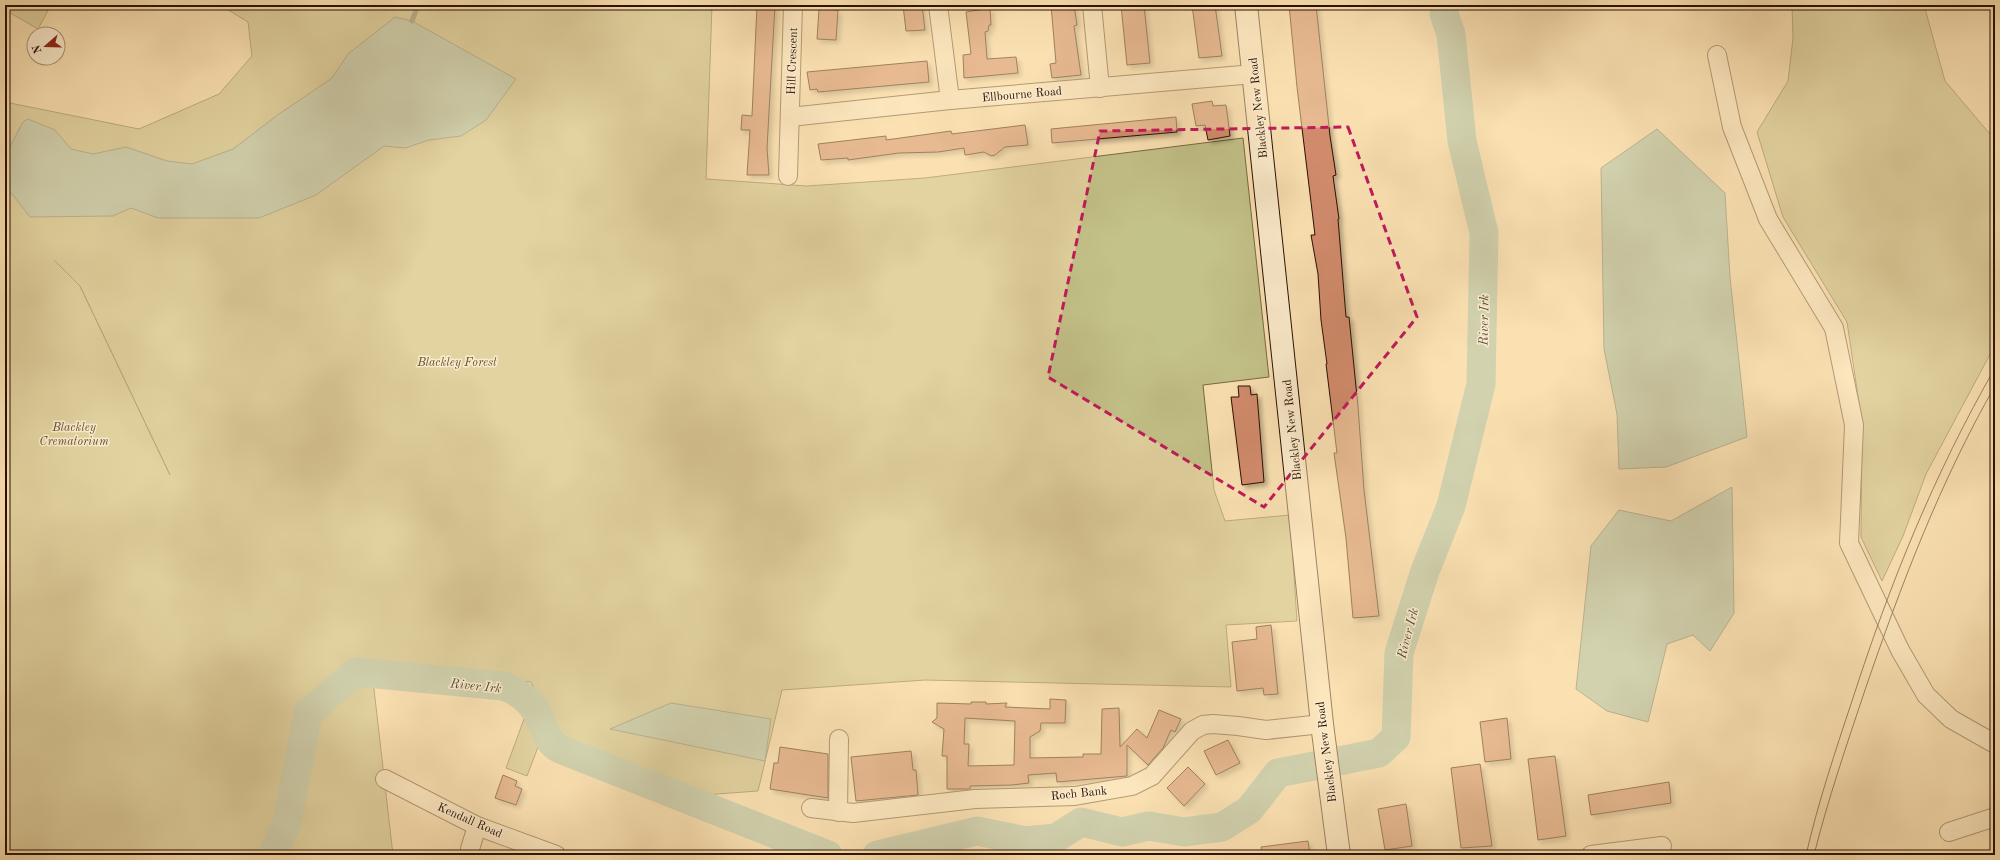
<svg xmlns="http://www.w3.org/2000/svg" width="2000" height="860" viewBox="0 0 2000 860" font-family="'Old Standard TT',serif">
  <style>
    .green { fill: #c3c289; stroke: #766944; fill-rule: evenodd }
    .water { fill: #9fbeac; stroke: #707867 }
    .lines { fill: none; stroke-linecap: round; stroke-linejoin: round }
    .stream { stroke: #707867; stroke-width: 5 }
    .river { stroke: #9fbeac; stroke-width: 29 }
    .building { fill: #d18b6c; stroke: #2a1000; fill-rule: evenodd; filter: url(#shadow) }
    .street-casing { stroke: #5e442c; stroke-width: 20 }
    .secondary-casing { stroke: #2a1000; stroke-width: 24 }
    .street { stroke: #fceccd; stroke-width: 18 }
    .secondary { stroke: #fceccd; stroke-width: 22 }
    .tram { stroke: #2a1000; stroke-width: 1 }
    .marked { fill: none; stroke: #c2185b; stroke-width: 3; stroke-dasharray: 8 5; stroke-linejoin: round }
    .labels { text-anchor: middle; stroke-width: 3; stroke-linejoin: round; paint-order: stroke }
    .street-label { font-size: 12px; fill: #2a1000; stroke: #fceccd }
    .park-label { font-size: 12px; font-style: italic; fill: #604e30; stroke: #fceccd }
    .water-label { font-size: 13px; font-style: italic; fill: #534d3c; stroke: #fceccd }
  </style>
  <defs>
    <filter id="shadow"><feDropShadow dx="3.5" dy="3.5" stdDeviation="2" flood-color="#0004"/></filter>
  </defs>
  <rect width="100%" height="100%" fill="#fbe1b2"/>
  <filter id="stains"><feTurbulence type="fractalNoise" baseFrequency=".005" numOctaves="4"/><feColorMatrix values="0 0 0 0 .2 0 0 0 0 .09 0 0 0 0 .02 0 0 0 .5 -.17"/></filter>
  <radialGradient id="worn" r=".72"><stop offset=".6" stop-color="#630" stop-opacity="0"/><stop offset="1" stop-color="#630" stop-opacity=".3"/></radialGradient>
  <g class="green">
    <path d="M5 5H51L38 29 5 10Z"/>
    <path d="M220 5H712L706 179 807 186 925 178 1243 138 1269 377 1203 385 1214 490 1225 521 1290 515 1297 621 1226 625 1231 687 925 680 782 690 758 791 704 795 629 768 558 737 531 682 371 663 393 855H5V102L139 129 219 94 252 56 248 22ZM54 260 80 286 170 475 80 286Z"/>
    <path d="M1792 5H1924L1945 81 1995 140V345L1926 474 1903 536 1882 581 1861 537 1862 423 1847 322 1783 217 1757 132 1788 81 1793 38Z"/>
    <path d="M524 719 540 742 527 776 506 768Z"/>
  </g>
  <g class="water">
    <path d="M395 17 412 21 516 79 486 120 461 136 429 140 405 148 384 146 316 195 259 218H158L131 208 113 216 30 217 5 185V156L23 122 28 119 55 130 71 149 93 154 126 147 167 161 192 164 233 149 279 114 332 78 348 54Z"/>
    <path d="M1657 129 1725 193 1730 277 1747 437 1666 467 1619 469 1617 414 1604 349 1601 168Z"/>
    <path d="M1732 487 1734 613 1710 651 1693 635 1667 644 1648 722 1607 711 1576 689 1591 546 1619 510 1671 521Z"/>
    <path d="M671 703 771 719 765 761 610 729Z"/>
  </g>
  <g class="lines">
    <path class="stream" d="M412 21 418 5"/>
    <g class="river">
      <path d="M272 855 287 823 308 713 356 672 503 686C521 692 534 703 541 721 546 732 548 743 560 749L828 855"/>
      <path d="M877 855 977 831 1026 841 1056 838 1081 822 1122 832 1149 826 1184 832 1222 827 1249 810 1278 773 1379 753 1396 737 1399 653 1425 571 1451 506 1481 384 1484 233 1462 141 1451 34 1444 14 1445 5"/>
    </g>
  </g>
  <g class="building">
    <path d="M757 5H775L767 148 769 175H747L750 130H741L742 115 752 116Z"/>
    <path d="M903 5H922L925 30 906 31Z"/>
    <path d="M1051 5H1074L1077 25 1074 26 1081 75 1052 78 1050 64 1056 63Z"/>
    <path d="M1121 5H1144L1150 63 1127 65Z"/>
    <path d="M1192 5H1215L1222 56 1199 58Z"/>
    <path d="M1289 5H1316L1330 136 1336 175 1333 176 1339 219H1338L1346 317H1349L1358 407 1364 490 1379 616 1353 618 1346 538 1334 453H1337L1326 364H1327L1321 320 1318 274 1311 235H1315L1297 87Z"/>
    <path d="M990 8 991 25H989L988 31 985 32 987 59 1016 57 1018 73 964 78 963 55 971 54 966 12Z"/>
    <path d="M819 9 838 10 836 40 817 39Z"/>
    <path d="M927 61 929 82 818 92 817 89 810 90 807 72Z"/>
    <path d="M1212 101 1213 106 1226 105 1230 136 1208 140 1205 125 1196 126 1192 104Z"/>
    <path d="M1176 117 1177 132 1052 143 1051 129Z"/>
    <path d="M1025 125 1028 145 1005 147 995 155 991 156 984 152 965 155 964 148 938 152 899 153 848 160V158L821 160 818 144 886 136V140L951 131 952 134Z"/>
    <path d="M1238 386H1250L1251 395 1257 394 1264 482 1242 485 1231 397H1239Z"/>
    <path d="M1271 625 1278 694 1264 695 1263 688 1237 691 1232 642 1257 639 1256 627Z"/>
    <path d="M1050 699 1066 700 1065 723H1041L1040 731 1030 737V758L1083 757V754H1101L1102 709 1119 708 1120 747 1137 729 1147 738 1159 710 1181 719 1175 732 1171 730 1163 748 1148 765 1127 745V776L1057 782 1056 773 1028 775 1029 783 1012 785 970 786V789H947V756H942L944 729 932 722 937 718V703L971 704V702H986V704L1007 703 1005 707 1050 709ZM965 718 1015 721 1014 765 968 766 969 744H964Z"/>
    <path d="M1507 718 1511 759 1485 762 1480 722Z"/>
    <path d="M1228 740 1240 763 1216 775 1204 751Z"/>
    <path d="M780 747 828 754V798L770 789 774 763H778Z"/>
    <path d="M911 751 913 770H916L918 795 856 801 851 757Z"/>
    <path d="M1555 756 1566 836 1538 840 1528 759Z"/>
    <path d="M1480 764 1492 846 1461 848 1451 768Z"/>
    <path d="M1188 767 1205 784 1184 806 1167 788Z"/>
    <path d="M503 775 517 781 515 786 522 789 516 805 495 798Z"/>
    <path d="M1669 782 1671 803 1591 815 1588 795Z"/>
    <path d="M1406 804 1412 846 1385 850 1378 809Z"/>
    <path d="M1308 841 1310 855H1262L1261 847Z"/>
  </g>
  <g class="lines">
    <defs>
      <g id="street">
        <path d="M938 5 950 100"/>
        <path d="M1092 5 1100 88"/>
        <path d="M1717 55 1732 127 1768 219 1834 328 1854 425 1849 543 1900 650 1926 695 1951 719 1995 744"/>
        <path d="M790 117 950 100 1254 74"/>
        <path d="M788 176 793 5"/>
        <path d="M385 779 477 826 556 855"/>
        <path d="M811 808 853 813 975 799 1075 796 1132 786 1152 776 1192 731 1203 725 1213 724 1238 726 1266 730 1322 724"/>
        <path d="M838 812 839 739"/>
        <path d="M1949 832 1995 817"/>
        <path d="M470 855V849L477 826"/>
        <path d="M1591 855 1662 846"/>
      </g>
      <path id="secondary" d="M1246 5 1322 724 1339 855"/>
    </defs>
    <use href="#street" class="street-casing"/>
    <use href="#secondary" class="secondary-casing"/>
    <use href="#street" class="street"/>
    <use href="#secondary" class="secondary"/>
    <g class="tram">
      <path d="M1806 855C1818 803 1835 752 1852 701 1889 586 1934 474 1995 368"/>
      <path d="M1814 855C1828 799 1847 744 1865 690 1901 585 1940 482 1995 386"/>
    </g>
  </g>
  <path d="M0 0H2000V860H0ZM1348 127 1417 317 1264 507 1048 377 1100 131Z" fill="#fbe1b2" fill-opacity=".55" fill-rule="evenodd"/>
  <path class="marked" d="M1348 127 1417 317 1264 507 1048 377 1100 131Z"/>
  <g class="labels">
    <g class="street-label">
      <text transform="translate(792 61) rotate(-88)" y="4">Hill Crescent</text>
      <text transform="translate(1022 94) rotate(-5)" y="4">Ellbourne Road</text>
      <text transform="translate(1258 108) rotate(-96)" y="4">Blackley New Road</text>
      <text transform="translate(1292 430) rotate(-96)" y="4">Blackley New Road</text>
      <text transform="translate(1326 752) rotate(-97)" y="4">Blackley New Road</text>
      <text transform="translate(1079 793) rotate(-6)" y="4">Roch Bank</text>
      <text transform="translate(470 820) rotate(24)" y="4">Kendall Road</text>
    </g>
    <g class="park-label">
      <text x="457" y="366">Blackley Forest</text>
      <text x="74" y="431">Blackley<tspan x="74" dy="14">Crematorium</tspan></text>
    </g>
    <g class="water-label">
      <text transform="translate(1483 320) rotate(-89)" y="5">River Irk</text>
      <text transform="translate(1407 633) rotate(-75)" y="5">River Irk</text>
      <text transform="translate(476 685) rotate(6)" y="5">River Irk</text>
    </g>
  </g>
  <rect width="2000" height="860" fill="none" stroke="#fbe1b2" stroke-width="20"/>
  <rect x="6" y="6" width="1988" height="848" fill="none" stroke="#2a1000" stroke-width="2"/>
  <rect x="10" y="10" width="1980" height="840" fill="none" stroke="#2a1000"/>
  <g transform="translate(46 46) rotate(250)"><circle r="19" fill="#fceccd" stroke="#a8947b"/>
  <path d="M0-3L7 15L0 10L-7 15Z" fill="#8f2418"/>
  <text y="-6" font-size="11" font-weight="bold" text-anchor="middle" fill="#2a1000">N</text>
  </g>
  <rect width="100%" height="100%" filter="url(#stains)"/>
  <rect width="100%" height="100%" fill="url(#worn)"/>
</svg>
